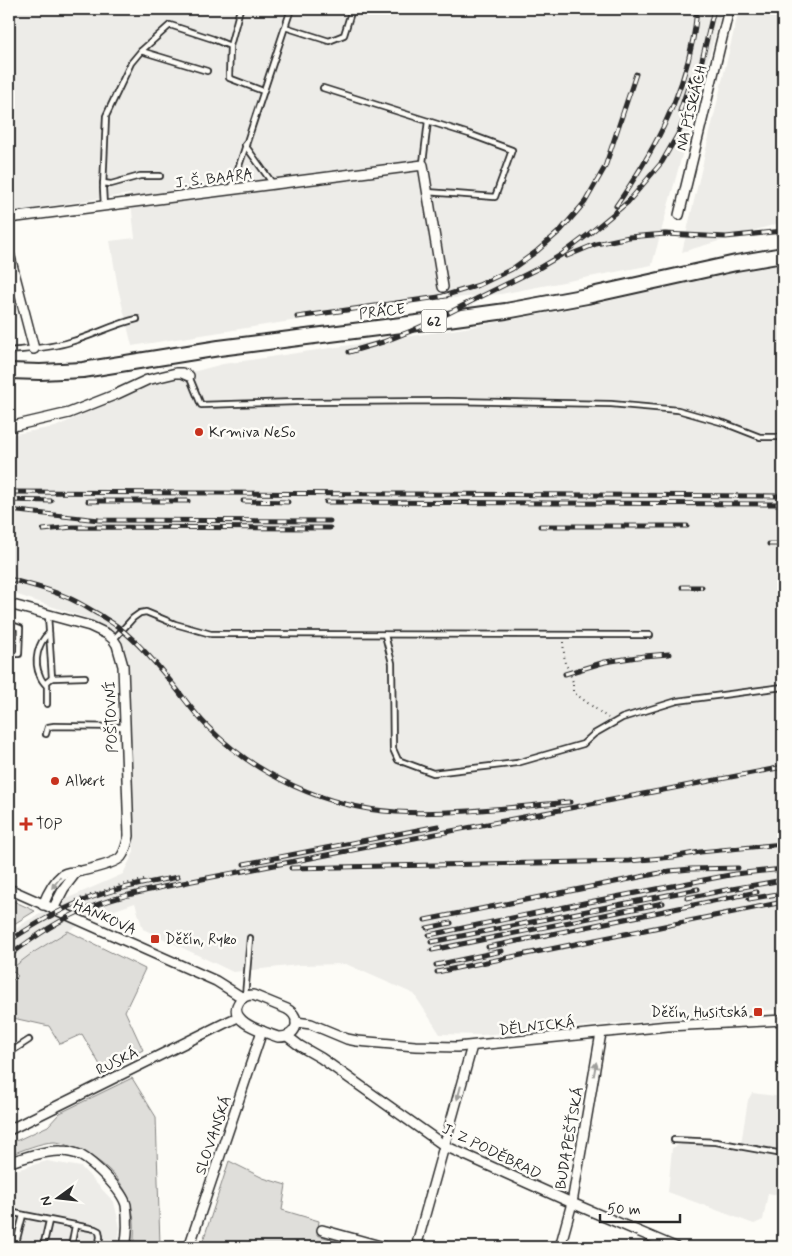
<svg xmlns="http://www.w3.org/2000/svg" width="792" height="1256" viewBox="0 0 792 1256" font-family="Mynerve,sans-serif">
  <style>
    .built { fill: #edece8 }
    .green { fill: #dfdeda; stroke: #858482 }
    .lines { fill: none; stroke-linecap: round; stroke-linejoin: round }
    .lane-casing { stroke: #2b2b2b; stroke-width: 8 }
    .street-casing { stroke: #2b2b2b; stroke-width: 12 }
    .primary-casing { stroke: #2b2b2b; stroke-width: 18 }
    .path { stroke: #2b2b2b; stroke-width: 2; stroke-dasharray: 1 4; stroke-linecap: butt }
    .lane { stroke: #fdfcf7; stroke-width: 4.5 }
    .street { stroke: #fdfcf7; stroke-width: 9 }
    .primary { stroke: #fdfcf7; stroke-width: 14 }
    .rail-casing { stroke: #2b2b2b; stroke-width: 5 }
    .rail { stroke: #fdfcf7; stroke-width: 3; stroke-dasharray: 9; stroke-linecap: butt }
    .oneway { fill: #9e9e9b }
    .poi-dot { fill: #c8321e; stroke: #fdfcf7; stroke-width: 2 }
    .labels { text-anchor: middle; stroke-width: 5; stroke-linejoin: round; paint-order: stroke }
    .shield { fill: #fdfcf7; stroke: #6a6a68; stroke-width: 1 }
    .shield-label { font-size: 14px; font-weight: bold; fill: #2b2b2b }
    .street-label { font-size: 15px; fill: #2b2b2b; stroke: #fdfcf7 }
    .poi-label { font-size: 15px; fill: #2b2b2b; stroke: #fdfcf7; text-anchor: start }
  </style>
  <rect width="100%" height="100%" fill="#fdfcf7"/>
  <filter id="ink" filterUnits="userSpaceOnUse"><feTurbulence type="fractalNoise" baseFrequency=".02" numOctaves="2"/><feDisplacementMap in="SourceGraphic" scale="10" xChannelSelector="R" yChannelSelector="G"/><feConvolveMatrix kernelMatrix="1 2 1 2 8 2 1 2 1" color-interpolation-filters="sRGB"/></filter>
  <g filter="url(#ink)">
    <g class="built">
      <path d="M9 9H722L652 265 501 294 418 301 132 346 118 288 110 241 135 238 130 194 9 212Z"/>
      <path d="M739 9H783V222L682 252Z"/>
      <path d="M783 263V1009L482 1035 440 1034 414 994 346 964 298 965 233 972 143 929 135 903 103 914 68 931 31 954 9 971V934L27 921 66 899 123 874 134 852 127 661 120 640 92 620 9 592V435L55 427 158 381 223 364 465 328 587 306 753 267Z"/>
      <path d="M752 1093 783 1097V1196L768 1193 763 1220 754 1224 668 1192 672 1148 684 1143 740 1150 748 1100Z"/>
      <path d="M47 1161 81 1167 114 1202 120 1228 117 1247H9V1172Z"/>
    </g>
    <g class="green">
      <path d="M9 899 35 911 9 927Z"/>
      <path d="M68 931 145 969 125 1011 143 1050 103 1070 82 1034 60 1044 49 1026 13 1018 9 1022V983L18 976 11 969 31 954Z"/>
      <path d="M132 1078 156 1117 160 1245 172 1247H133C140 1202 120 1169 79 1150 72 1147 62 1142 54 1142 41 1142 21 1151 9 1155V1142L18 1140 48 1126 60 1113Z"/>
      <path d="M229 1161 263 1178 286 1185 282 1210 319 1221 317 1235 357 1247H201Z"/>
    </g>
    <g class="lines">
      <defs>
        <g id="lane">
          <path d="M240 9 230 46 229 78 263 91"/>
          <path d="M285 27 329 41 344 35 352 9"/>
          <path d="M141 51 207 71"/>
          <path d="M323 88 469 134 512 150 495 197 427 192"/>
          <path d="M245 145 273 184"/>
          <path d="M423 163 428 121"/>
          <path d="M103 183 111 184 140 176H160"/>
          <path d="M231 190 291 9"/>
          <path d="M104 206 103 188 106 116 131 63 141 51 170 25 213 39 230 46"/>
          <path d="M9 351C29 349 51 348 70 342 93 336 114 324 137 319"/>
          <path d="M189 376 201 405 297 402 448 401 611 404 678 410 724 423 760 437H783"/>
          <path d="M48 615 52 678 85 677"/>
          <path d="M9 624 20 628 19 654H9"/>
          <path d="M385 635 392 663 393 749 398 760 433 773 517 763 583 744 594 734 622 718 677 701 783 687"/>
          <path d="M114 639 133 618 140 613 146 612 175 624 211 634 650 635"/>
          <path d="M47 686C44 683 41 679 40 676 33 661 38 643 49 633"/>
          <path d="M47 704V682L52 678"/>
          <path d="M46 734 48 727 54 726 125 727"/>
          <path d="M245 996 250 938"/>
          <path d="M9 1053 29 1040"/>
          <path d="M674 1140 716 1142 783 1154"/>
          <path d="M9 1212 95 1229 99 1231 100 1237 98 1247"/>
          <path d="M15 1247 23 1215"/>
          <path d="M43 1247 49 1221"/>
          <path d="M71 1247 75 1226"/>
        </g>
        <g id="street">
          <path d="M679 215 729 9"/>
          <path d="M9 218 423 165 443 287"/>
          <path d="M9 253 34 349"/>
          <path d="M9 427 69 413 117 394 147 380 176 373H182L189 376"/>
          <path d="M9 604 90 626 107 634 113 639 117 645 123 666 129 836C127 843 126 851 121 857 115 864 86 870 77 872 71 872 67 872 62 875 53 882 47 895 43 905"/>
          <path d="M9 889 216 981 243 998"/>
          <path d="M53 909 64 888 77 871"/>
          <path d="M253 995 287 1009C303 1018 297 1038 278 1037 265 1032 226 1022 239 1002 242 997 247 995 253 995Z"/>
          <path d="M296 1022 311 1024 347 1039 357 1041 415 1046 457 1047 668 1026 783 1020"/>
          <path d="M287 1036 300 1046 321 1058 445 1146 572 1203 675 1247"/>
          <path d="M9 1130 223 1024 238 1017"/>
          <path d="M9 1162C25 1158 44 1150 61 1151 67 1151 75 1153 80 1155 94 1163 122 1190 126 1205 128 1219 128 1233 125 1247"/>
          <path d="M322 1230 384 1247"/>
          <path d="M189 1247 262 1031"/>
          <path d="M416 1247 472 1046"/>
          <path d="M560 1247 572 1203 601 1033"/>
        </g>
        <path id="primary" d="M9 371 40 372 83 370 219 348 433 321 506 311 587 296 736 263 783 255"/>
      </defs>
      <use href="#lane" class="lane-casing"/>
      <use href="#street" class="street-casing"/>
      <use href="#primary" class="primary-casing"/>
      <g class="path">
        <path d="M563 642 565 664 568 668 573 682V692L608 718"/>
        <path d="M76 900 120 885 148 879"/>
      </g>
      <use href="#lane" class="lane"/>
      <use href="#street" class="street"/>
      <use href="#primary" class="primary"/>
      <defs>
        <g id="rail">
          <path d="M680 111 691 78"/>
          <path d="M616 206C652 154 681 102 693 39 695 29 696 19 697 9"/>
          <path d="M567 256 596 244 629 237 665 234 726 237 783 231"/>
          <path d="M440 297 479 285 512 269 537 251 561 230 585 202 605 167 636 74"/>
          <path d="M297 317 446 296"/>
          <path d="M349 352 383 342 411 331 433 321 476 299 539 268 561 255 589 234 628 202 662 162 678 134 693 98 714 9"/>
          <path d="M9 492 783 496"/>
          <path d="M9 500 51 501"/>
          <path d="M88 501H188"/>
          <path d="M243 501 288 502"/>
          <path d="M326 502 783 504"/>
          <path d="M9 510 99 520 330 521"/>
          <path d="M540 526H687"/>
          <path d="M9 527H11"/>
          <path d="M43 530 73 527 330 528"/>
          <path d="M769 544H783"/>
          <path d="M9 579C31 585 56 591 77 602 85 606 92 611 100 615 107 620 115 624 122 630 138 643 153 660 166 676 180 692 192 711 207 726 255 775 327 808 396 812 454 815 512 807 570 802"/>
          <path d="M682 587H702"/>
          <path d="M565 674 605 662 644 656 669 654"/>
          <path d="M244 864 438 826"/>
          <path d="M291 868 629 861 673 857 700 852 783 844"/>
          <path d="M687 898 726 890 783 880"/>
          <path d="M749 899 783 893"/>
          <path d="M425 920 670 871 691 869 738 868"/>
          <path d="M427 928 451 923"/>
          <path d="M429 935 584 903 735 874 783 869"/>
          <path d="M9 941C32 926 55 912 80 902 111 889 145 883 178 877"/>
          <path d="M431 942 698 889"/>
          <path d="M488 947 757 892"/>
          <path d="M432 950 663 903"/>
          <path d="M9 956C34 937 61 918 91 907 126 893 165 887 202 879L783 767"/>
          <path d="M436 965 502 951"/>
          <path d="M437 972 783 902"/>
        </g>
      </defs>
      <use href="#rail" class="rail-casing"/>
      <use href="#rail" class="rail"/>
    </g>
    <defs><path id="oneway-solid" d="M-6-.8H1V-3.2L6.5 0L1 3.2V.8H-6Z" transform="scale(1.25)"/></defs>
    <g class="oneway">
      <use href="#oneway-solid" transform="translate(56 883) rotate(127)"/>
      <use href="#oneway-solid" transform="translate(595 1069) rotate(-80)"/>
      <use href="#oneway-solid" transform="translate(459 1093) rotate(105)"/>
    </g>
  </g>
  <g class="poi-dot">
    <circle cx="199" cy="432" r="5"/>
    <circle cx="55" cy="781" r="5"/>
    <path d="M23.5 816.5h5v5h5v5h-5v5h-5v-5h-5v-5h5z"/>
    <rect x="150" y="934" width="10" height="10" rx="2.5"/>
    <rect x="753" y="1007" width="10" height="10" rx="2.5"/>
  </g>
  <g class="labels">
    <rect class="shield" x="421.5" y="309.5" width="25" height="23" rx="4"/>
    <g class="shield-label">
      <text x="434" y="326">62</text>
    </g>
    <g class="street-label">
      <text transform="translate(691 108) rotate(-76)" y="5">NA PÍSKÁCH</text>
      <text transform="translate(214 178) rotate(-7)" y="5">J. Š. BAARA</text>
      <text transform="translate(382 311) rotate(-7)" y="5">PRÁCE</text>
      <text transform="translate(111 717) rotate(-92)" y="5">POŠTOVNÍ</text>
      <text transform="translate(105 917) rotate(24)" y="5">HANKOVA</text>
      <text transform="translate(537 1026) rotate(-6)" y="5">DĚLNICKÁ</text>
      <text transform="translate(117 1061) rotate(-26)" y="5">RUSKÁ</text>
      <text transform="translate(213 1135) rotate(-71)" y="5">SLOVANSKÁ</text>
      <text transform="translate(569 1138) rotate(-80)" y="5">BUDAPEŠŤSKÁ</text>
      <text transform="translate(492 1151) rotate(26)" y="5">J. Z PODĚBRAD</text>
    </g>
    <g class="poi-label">
      <text x="209" y="437">Krmiva NeSo</text>
      <text x="65" y="786">Albert</text>
      <text x="36" y="829">TOP</text>
      <text x="165" y="944">Děčín, Ryko</text>
      <text x="748" y="1017" text-anchor="end">Děčín, Husitská</text>
    </g>
  </g>
  <rect width="792" height="1256" fill="none" stroke="#fdfcf7" stroke-width="30"/>
  <rect x="15" y="15" width="762" height="1226" fill="none" stroke="#2b2b2b" stroke-width="2" filter="url(#ink)"/>
  <g transform="translate(58 1198) rotate(255)" stroke="#fdfcf7" stroke-width="4" paint-order="stroke">
  <path d="M0-4L9 19L0 12L-9 19Z" fill="#2b2b2b"/>
  <text y="-8" font-size="14" font-weight="bold" text-anchor="middle" fill="#2b2b2b">N</text>
  </g>
  <path d="M600 1214v8h80v-8" fill="none" stroke="#2b2b2b" stroke-width="2.5"/>
  <text x="607" y="1214" font-size="15" fill="#2b2b2b" stroke="#fdfcf7" stroke-width="4" paint-order="stroke">50 m</text>
</svg>
